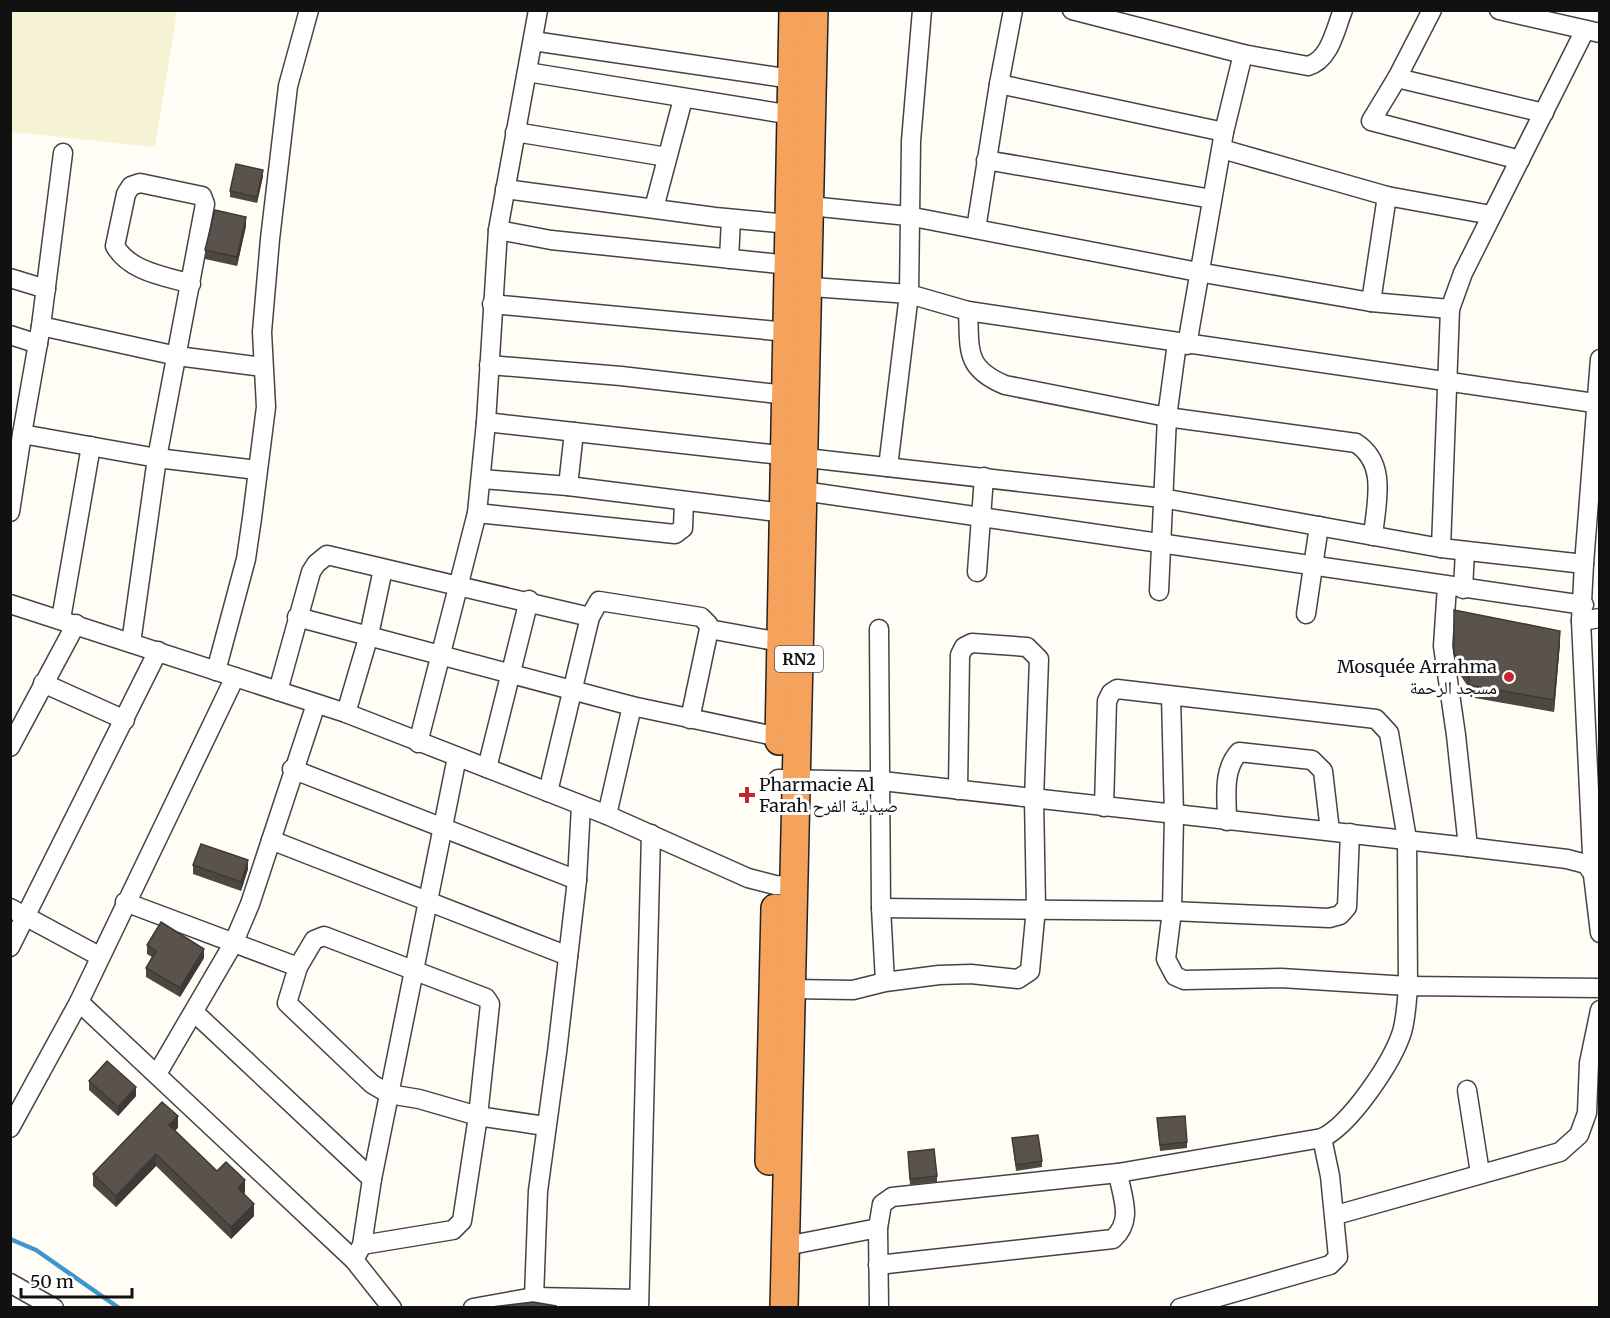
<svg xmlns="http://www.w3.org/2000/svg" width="1610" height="1318" viewBox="0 0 1610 1318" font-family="Merriweather,'Noto Naskh Arabic',serif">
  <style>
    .farmland { fill: #f6f3d4 }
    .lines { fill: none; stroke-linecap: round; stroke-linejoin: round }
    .stream { stroke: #3f96cf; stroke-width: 4.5 }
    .minor-casing { stroke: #444; stroke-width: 21 }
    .highway-casing { stroke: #222; stroke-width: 30 }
    .minor { stroke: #fff; stroke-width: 18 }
    .highway { stroke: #f5a25d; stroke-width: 27 }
    .wall { fill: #4d4742 }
    .shaded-wall { fill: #3f3936 }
    .building { fill: #5a524d; stroke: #3f3936; stroke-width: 1.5 }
    .poi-dot { fill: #c4262e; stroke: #fff; stroke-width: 2 }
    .labels { text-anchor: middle; stroke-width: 6; stroke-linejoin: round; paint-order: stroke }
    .shield { fill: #fff; stroke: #585858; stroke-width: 1.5 }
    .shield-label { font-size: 16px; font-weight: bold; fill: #111 }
    .poi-label { font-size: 18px; fill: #111; stroke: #fff; text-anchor: end }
  </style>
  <rect width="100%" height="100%" fill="#fffdf5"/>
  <path class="farmland" d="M10 11H177L155 147 11 132Z"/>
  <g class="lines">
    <path class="stream" d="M10 1239 36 1250 119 1308"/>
    <defs>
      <g id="minor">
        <path d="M1072 10 1243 54 1308 66C1330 60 1335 30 1343 10"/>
        <path d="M1432 10 1397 78 1371 121 1520 160"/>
        <path d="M1499 10 1600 33"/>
        <path d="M533 41 792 79"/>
        <path d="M527 72 792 115"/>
        <path d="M1397 78 1544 113"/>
        <path d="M999 84 1224 132"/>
        <path d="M515 132 667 157"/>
        <path d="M1222 149 1387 196 1491 215"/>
        <path d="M63 153 41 326 177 356 263 367"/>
        <path d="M986 160 1212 199"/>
        <path d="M505 189 715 217 789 224"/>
        <path d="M810 206 908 216 1198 272 1371 302 1450 309"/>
        <path d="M654 208 683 99"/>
        <path d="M976 229 999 84 1013 10"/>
        <path d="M498 230 551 240 789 265"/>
        <path d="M729 259 731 219"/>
        <path d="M10 278 46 289"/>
        <path d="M798 286 909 294 968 311 1594 403"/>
        <path d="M1371 302 1387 196"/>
        <path d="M492 304 787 332"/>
        <path d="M968 311C970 349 964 368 1005 385L1167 417 1356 443C1388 464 1376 503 1373 536"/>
        <path d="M10 335 38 344"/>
        <path d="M1187 345 1224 132 1243 54"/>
        <path d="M489 365 621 376 786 395"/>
        <path d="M486 422 1162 498 1441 548 1584 564 1600 359"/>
        <path d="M22 434 41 326"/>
        <path d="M888 467 909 294 911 141 922 10"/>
        <path d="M482 479 568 486 784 513"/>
        <path d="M568 486 574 432"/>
        <path d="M803 491 1584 605"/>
        <path d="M10 512 22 434 157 458 257 470"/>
        <path d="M477 513 675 534 683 528 684 501"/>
        <path d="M1441 548 1450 309 1463 273 1585 30"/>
        <path d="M1584 564 1581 621 1593 875 1600 933"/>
        <path d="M977 572 984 477"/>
        <path d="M1463 589 1465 551"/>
        <path d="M1159 591 1167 417 1177 343"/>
        <path d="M10 604 346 713 607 815 748 878 775 885 794 886"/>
        <path d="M1306 614 1319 526"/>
        <path d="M297 617 632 706 779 737"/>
        <path d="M61 619 91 446"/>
        <path d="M1581 621 1600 618"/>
        <path d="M709 629 780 642"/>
        <path d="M879 629 881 908 885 982"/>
        <path d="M131 643 157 458 205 204 202 196 140 183 131 186 126 194 115 246C130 272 165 276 191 284"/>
        <path d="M216 671 246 559 252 518 266 407 262 332 270 239 288 86 309 10"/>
        <path d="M43 683 125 720"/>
        <path d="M278 691 311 572 316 564 327 555 590 617"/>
        <path d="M346 713 369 635 383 569"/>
        <path d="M418 743 477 513 486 422 498 230 538 10"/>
        <path d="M10 747 76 624"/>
        <path d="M487 768 529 600"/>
        <path d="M292 769 577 880"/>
        <path d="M778 779 882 781 1468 847 1456 735 1443 646 1447 586"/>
        <path d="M548 792 590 617 599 601 701 617 708 624 709 629 690 719"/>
        <path d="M1104 807 1107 701 1111 693 1117 689 1376 719 1389 733 1407 839 1408 986 1281 978 1184 980 1175 976 1166 959 1172 911 1174 816 1171 696"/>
        <path d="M607 815 632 706"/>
        <path d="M1227 821C1227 797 1222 771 1239 752L1312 760 1323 771 1330 831"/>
        <path d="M271 840 568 956"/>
        <path d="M1468 847 1567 859 1586 864 1596 878"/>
        <path d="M125 902 298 967"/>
        <path d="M10 908 99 956"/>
        <path d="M881 908 1172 911 1329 918 1340 915 1347 907 1350 833"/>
        <path d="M10 947 158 651"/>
        <path d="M792 989 853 990 885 982 939 975 971 974 1018 979 1030 971 1036 908 1034 799 1039 659 1027 647 972 643 964 647 960 655 958 790"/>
        <path d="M79 1002 354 1260 392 1308"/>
        <path d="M195 1013 372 1179"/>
        <path d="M157 1074 233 944 250 904 316 704"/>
        <path d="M1467 1090 1480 1173"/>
        <path d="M10 1128 79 1002 235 677"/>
        <path d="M1322 1138C1350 1125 1392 1063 1402 1032 1406 1018 1407 1001 1408 986L1600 988"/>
        <path d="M1336 1215 1560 1152 1579 1135 1587 1113 1589 1063 1600 1010"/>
        <path d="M878 1228 882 1204 892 1197 1118 1173 1322 1138 1330 1176 1338 1257 1330 1265 1180 1308"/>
        <path d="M362 1245 453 1230 462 1221 478 1116 490 1004 486 998 324 936 314 940 298 967 287 1003 372 1084 389 1094 419 1099 478 1116 545 1126"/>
        <path d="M786 1246 878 1228 879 1308"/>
        <path d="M354 1260 362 1245 372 1179 457 757"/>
        <path d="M878 1265 1113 1239C1134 1220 1122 1198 1118 1173"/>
        <path d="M10 1283 54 1308"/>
        <path d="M534 1297 538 1191 557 1052 577 880 581 806"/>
        <path d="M473 1308 534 1297 639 1299"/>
        <path d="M639 1308 651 834"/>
      </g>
      <g id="highway">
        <path d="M779 741 793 10"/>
        <path d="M769 1161 775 908"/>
        <path d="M784 1308 814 10"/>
      </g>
    </defs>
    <use href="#minor" class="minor-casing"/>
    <use href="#highway" class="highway-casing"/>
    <use href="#minor" class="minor"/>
    <use href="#highway" class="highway"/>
  </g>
  <g class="wall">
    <path d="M263 176 257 203 230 197V191Z"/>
    <path d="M246 226 237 266 205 259V250Z"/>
    <path d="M1454 610 1560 643 1554 712 1469 697V688L1454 666Z"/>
    <path d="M193 865 248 869 241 891 193 874Z"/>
    <path d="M147 945 204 958 180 997 146 977V968L152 957 147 954Z"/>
    <path d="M89 1081 136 1096 118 1116 89 1090Z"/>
    <path d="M1157 1118 1187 1142V1148L1160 1151Z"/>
    <path d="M178 1128 175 1130 217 1171 245 1192 244 1194 254 1216 231 1239 156 1166 116 1207 93 1186V1174Z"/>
    <path d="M1012 1138 1042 1161V1167L1016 1171Z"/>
    <path d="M908 1152 937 1176V1182L910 1185Z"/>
  </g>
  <g class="shaded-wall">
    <path d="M263 170V176L257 203V197Z"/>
    <path d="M246 217V226L237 266V257Z"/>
    <path d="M1560 631V643L1554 712V700Z"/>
    <path d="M248 860V869L241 891V882Z"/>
    <path d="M204 949V958L180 997V988Z"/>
    <path d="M136 1087V1096L118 1116V1107Z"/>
    <path d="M178 1116V1128L169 1136V1125Z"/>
    <path d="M156 1154V1166L116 1207V1196Z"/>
    <path d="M245 1180V1192L238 1200V1188Z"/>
    <path d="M254 1204V1216L231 1239V1227Z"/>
  </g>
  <g class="building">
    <path d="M236 164 263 170 257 197 230 191Z"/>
    <path d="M215 210 246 217 237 257 205 250Z"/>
    <path d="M1454 610 1560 631 1554 700 1469 685V676L1454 654Z"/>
    <path d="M201 844 248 860 241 882 193 865Z"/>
    <path d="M161 922 204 949 180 988 146 968 156 951 147 945Z"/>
    <path d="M107 1061 136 1087 118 1107 89 1081Z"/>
    <path d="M162 1102 178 1116 169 1125 217 1171 226 1162 245 1180 238 1188 254 1204 231 1227 156 1154 116 1196 93 1174Z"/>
    <path d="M1185 1116 1187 1142 1160 1145 1157 1118Z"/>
    <path d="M1038 1135 1042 1161 1016 1165 1012 1138Z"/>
    <path d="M934 1149 937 1176 910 1179 908 1152Z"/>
    <path d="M533 1302 556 1306V1308H484Z"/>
  </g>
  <g class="poi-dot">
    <circle cx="1509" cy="677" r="6"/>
    <path d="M744 786h6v6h6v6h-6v6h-6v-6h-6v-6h6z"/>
  </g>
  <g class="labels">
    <rect class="shield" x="775" y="646" width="48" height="26" rx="4.5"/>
    <g class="shield-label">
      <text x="799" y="665">RN2</text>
    </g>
    <g class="poi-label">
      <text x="1497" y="673">Mosquée Arrahma<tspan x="1497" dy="21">مسجد الرحمة</tspan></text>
      <text x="759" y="791" text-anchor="start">Pharmacie Al<tspan x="759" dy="21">Farah صيدلية الفرح</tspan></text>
    </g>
  </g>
  <rect width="1610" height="1318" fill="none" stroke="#111111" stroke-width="24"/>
  <path d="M21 1288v9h111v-9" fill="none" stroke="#111111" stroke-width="3"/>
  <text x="30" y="1288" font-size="18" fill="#111111" stroke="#ffffff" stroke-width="4.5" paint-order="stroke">50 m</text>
</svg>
